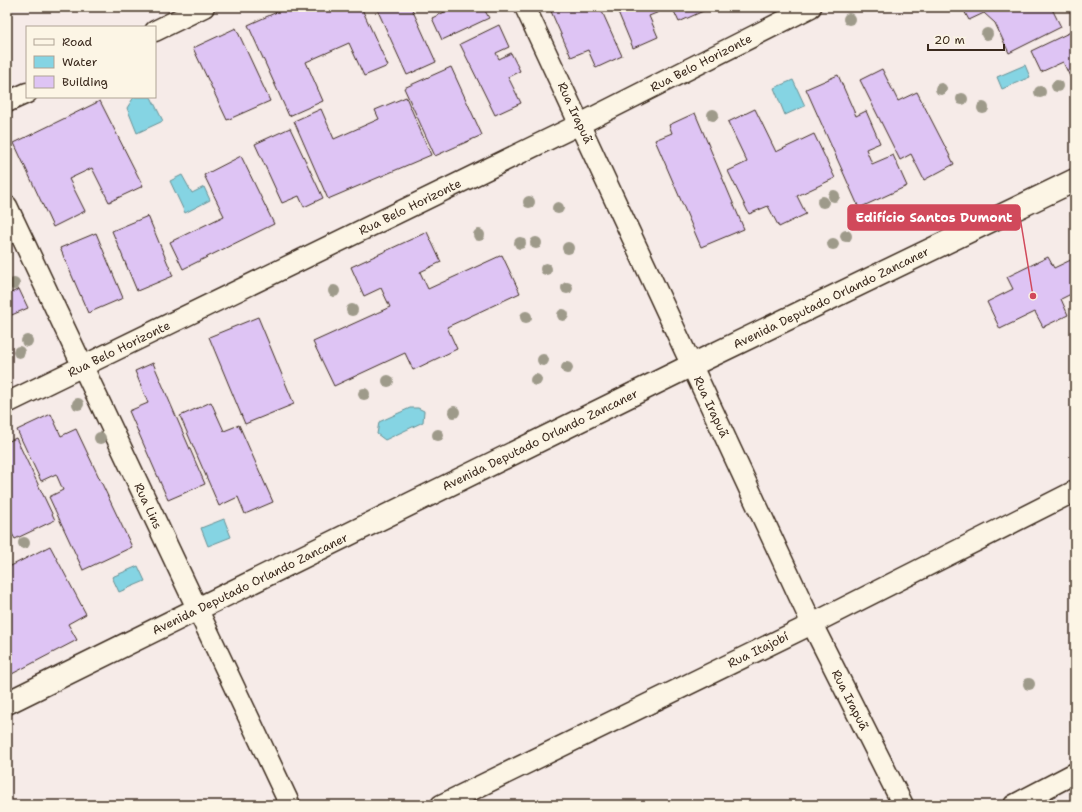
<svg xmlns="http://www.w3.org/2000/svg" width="1082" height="812" viewBox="0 0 1082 812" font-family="'Shantell Sans',sans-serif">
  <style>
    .water { fill: #85d4e3; stroke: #679094 }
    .building { fill: #dec4f4; stroke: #3b2a1e }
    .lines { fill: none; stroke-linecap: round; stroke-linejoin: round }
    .street-casing { stroke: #3b2a1e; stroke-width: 23 }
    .secondary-casing { stroke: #3b2a1e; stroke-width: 25 }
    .street { stroke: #fcf5e5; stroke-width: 20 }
    .secondary { stroke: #fcf5e5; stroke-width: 22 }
    .tree { fill: #9e9a8a }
    .labels { text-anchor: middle; stroke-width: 3; stroke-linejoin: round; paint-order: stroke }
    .street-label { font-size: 12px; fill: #3b2a1e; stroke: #fcf5e5 }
    .leader { fill: none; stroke: #d1495b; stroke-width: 1.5 }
    .callout-dot { fill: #d1495b; stroke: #fcf5e5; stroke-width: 1.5 }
    .callout { fill: #d1495b; stroke: #d1495b; stroke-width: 1.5 }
    .callout-label { font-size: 13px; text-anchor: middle; font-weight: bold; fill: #fff }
  </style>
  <rect width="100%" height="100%" fill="#f6ebe8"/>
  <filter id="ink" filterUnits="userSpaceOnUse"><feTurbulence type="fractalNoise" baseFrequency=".025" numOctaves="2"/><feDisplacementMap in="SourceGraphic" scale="8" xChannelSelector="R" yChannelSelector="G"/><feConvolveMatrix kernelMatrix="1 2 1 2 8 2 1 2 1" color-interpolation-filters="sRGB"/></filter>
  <g filter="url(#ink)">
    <g class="water">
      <path d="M1025 65 1030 77 1002 89 997 77Z"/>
      <path d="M793 80 805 106 785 115 774 88Z"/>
      <path d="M134 97H151L163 121 137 133 127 108Z"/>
      <path d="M182 175 192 193 204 187 210 200 185 213 170 181Z"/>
      <path d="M410 408H418L424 411 423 422 385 440 377 434 379 422Z"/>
      <path d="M224 519 231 537 208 546 201 528Z"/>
      <path d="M138 566 145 581 119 592 112 577Z"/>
    </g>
    <g class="building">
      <path d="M288 7H361L388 66 364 76 349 43 306 62 323 101 289 116 248 25Z"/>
      <path d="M376 7H411L436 62 407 75Z"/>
      <path d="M455 7H483L489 18 442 40 432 18Z"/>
      <path d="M554 7H600L622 56 596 68 588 50 571 57 550 9Z"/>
      <path d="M616 7H657L659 12 649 16 658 37 633 48Z"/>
      <path d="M672 7H712L679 22Z"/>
      <path d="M962 7H1051L1061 27 1009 53 995 23 984 13 969 20Z"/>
      <path d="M499 25 509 47 496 53 499 59 511 53 520 71 508 77 521 103 495 115 460 44Z"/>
      <path d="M236 28 270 101 227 120 193 48Z"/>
      <path d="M1075 30V85H1074L1063 62 1041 72 1031 51Z"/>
      <path d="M451 67 482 135 435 156 404 88Z"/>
      <path d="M882 69 898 101 917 92 954 164 924 180 911 154 900 160 860 80Z"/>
      <path d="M838 75 856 116 866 111 880 143 866 149 872 164 893 155 907 186 859 208 806 89Z"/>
      <path d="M406 97 431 155 328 199 294 121 321 109 334 139 379 119 375 110Z"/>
      <path d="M100 101 143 186 109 202 92 168 69 179 85 211 53 227 14 143Z"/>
      <path d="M755 109 776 152 814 134 835 178 797 196 806 214 779 227 768 206 749 214 728 171 747 162 728 122Z"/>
      <path d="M695 113 744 229 701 247 655 140 672 133 669 125Z"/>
      <path d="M290 128 323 198 304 207 299 196 282 203 255 144Z"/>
      <path d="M241 156 274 224 183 269 170 242 224 216 204 175Z"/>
      <path d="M148 216 173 276 137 291 112 231Z"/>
      <path d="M427 232 441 262 420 272 428 289 502 255 520 293 447 327 457 349 413 370 405 353 334 386 313 342 390 307 381 288 364 296 351 267Z"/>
      <path d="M96 233 123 298 88 313 60 248Z"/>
      <path d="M1048 257 1054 268 1075 258V292L1061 299 1068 315 1043 327 1035 312 1000 329 987 302 1013 289 1007 277Z"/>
      <path d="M19 289 28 308 7 317V295Z"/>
      <path d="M258 317 294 404 245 424 209 337Z"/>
      <path d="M153 363 205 484 168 500 129 411 148 403 135 371Z"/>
      <path d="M211 402 224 431 239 425 273 502 245 514 238 497 219 506 180 416Z"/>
      <path d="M51 414 61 436 76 429 132 547 83 570 49 497 63 490 56 474 41 481 17 430Z"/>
      <path d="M16 438 55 520 15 539 7 525V442Z"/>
      <path d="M50 546 86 614 68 624 77 640 10 675 7 670V568Z"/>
    </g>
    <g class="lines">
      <defs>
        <g id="street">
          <path d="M525 7 812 624 903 805"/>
          <path d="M155 31 204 7"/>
          <path d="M7 102 27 93"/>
          <path d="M7 206 290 805"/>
          <path d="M7 403 580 124 811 7"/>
          <path d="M441 805 812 624 1075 491"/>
          <path d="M1014 805 1075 773"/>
        </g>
        <path id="secondary" d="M7 703 692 365 1075 180"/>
      </defs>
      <use href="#street" class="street-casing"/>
      <use href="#secondary" class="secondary-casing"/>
      <use href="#street" class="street"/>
      <use href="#secondary" class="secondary"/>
    </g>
    <g class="tree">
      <circle cx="849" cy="19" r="6"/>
      <circle cx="987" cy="34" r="6"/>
      <circle cx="1057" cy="86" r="6"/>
      <circle cx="941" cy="89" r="6"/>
      <circle cx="1040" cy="92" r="6"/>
      <circle cx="962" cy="99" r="6"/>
      <circle cx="983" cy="108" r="6"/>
      <circle cx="713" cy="115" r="6"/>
      <circle cx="834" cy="196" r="6"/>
      <circle cx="529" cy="202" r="6"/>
      <circle cx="823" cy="202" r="6"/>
      <circle cx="558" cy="208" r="6"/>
      <circle cx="479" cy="235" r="6"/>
      <circle cx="846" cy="236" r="6"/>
      <circle cx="520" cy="243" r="6"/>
      <circle cx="536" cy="243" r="6"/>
      <circle cx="833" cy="244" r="6"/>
      <circle cx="568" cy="248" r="6"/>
      <circle cx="546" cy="269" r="6"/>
      <circle cx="14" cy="284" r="6"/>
      <circle cx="567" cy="288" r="6"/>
      <circle cx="334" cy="291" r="6"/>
      <circle cx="352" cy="310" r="6"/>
      <circle cx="563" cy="315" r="6"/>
      <circle cx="526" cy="317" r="6"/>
      <circle cx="27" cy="341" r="6"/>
      <circle cx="19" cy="352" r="6"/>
      <circle cx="543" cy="360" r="6"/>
      <circle cx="567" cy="368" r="6"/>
      <circle cx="536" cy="380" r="6"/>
      <circle cx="388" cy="381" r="6"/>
      <circle cx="364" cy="394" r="6"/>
      <circle cx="78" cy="404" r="6"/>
      <circle cx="454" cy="412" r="6"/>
      <circle cx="438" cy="435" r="6"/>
      <circle cx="100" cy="438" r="6"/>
      <circle cx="24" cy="543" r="6"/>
      <circle cx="1029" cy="684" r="6"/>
    </g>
  </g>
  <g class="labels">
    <g class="street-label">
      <text transform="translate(701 63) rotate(-27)" y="4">Rua Belo Horizonte</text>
      <text transform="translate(575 113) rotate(65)" y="4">Rua Irapuã</text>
      <text transform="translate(410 207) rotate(-26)" y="4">Rua Belo Horizonte</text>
      <text transform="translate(831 298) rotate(-26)" y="4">Avenida Deputado Orlando Zancaner</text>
      <text transform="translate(119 349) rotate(-26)" y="4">Rua Belo Horizonte</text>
      <text transform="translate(711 407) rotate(65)" y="4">Rua Irapuã</text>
      <text transform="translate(540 440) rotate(-26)" y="4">Avenida Deputado Orlando Zancaner</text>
      <text transform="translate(148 506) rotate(65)" y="4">Rua Lins</text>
      <text transform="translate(250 584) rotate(-26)" y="4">Avenida Deputado Orlando Zancaner</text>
      <text transform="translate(758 650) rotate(-26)" y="4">Rua Itajobí</text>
      <text transform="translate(850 700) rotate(63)" y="4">Rua Irapuã</text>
    </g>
  </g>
  <path class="leader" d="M1033 296L1020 217"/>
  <circle class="callout-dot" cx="1033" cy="296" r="4"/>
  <rect class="callout" x="848" y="205" width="172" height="25" rx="4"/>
  <g class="callout-label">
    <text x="934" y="222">Edifício Santos Dumont</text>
  </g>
  <rect width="1082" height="812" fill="none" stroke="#fcf5e5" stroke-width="24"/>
  <rect x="12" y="12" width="1058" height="788" fill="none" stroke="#3b2a1e" stroke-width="1.5" filter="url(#ink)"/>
  <rect x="26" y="26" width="130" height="72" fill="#fcf5e5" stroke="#afa495"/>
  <rect x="34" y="39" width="20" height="6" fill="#fcf5e5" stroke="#afa495"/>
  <text x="62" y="46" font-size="12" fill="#3b2a1e">Road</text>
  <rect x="34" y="56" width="20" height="12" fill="#85d4e3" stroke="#afa495"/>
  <text x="62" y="66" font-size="12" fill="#3b2a1e">Water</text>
  <rect x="34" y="76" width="20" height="12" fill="#dec4f4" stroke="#afa495"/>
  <text x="62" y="86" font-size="12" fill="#3b2a1e">Building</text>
  <path d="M928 44v6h76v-6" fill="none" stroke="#3b2a1e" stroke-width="2"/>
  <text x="934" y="44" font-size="12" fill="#3b2a1e" stroke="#fcf5e5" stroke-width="3" paint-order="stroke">20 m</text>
</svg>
